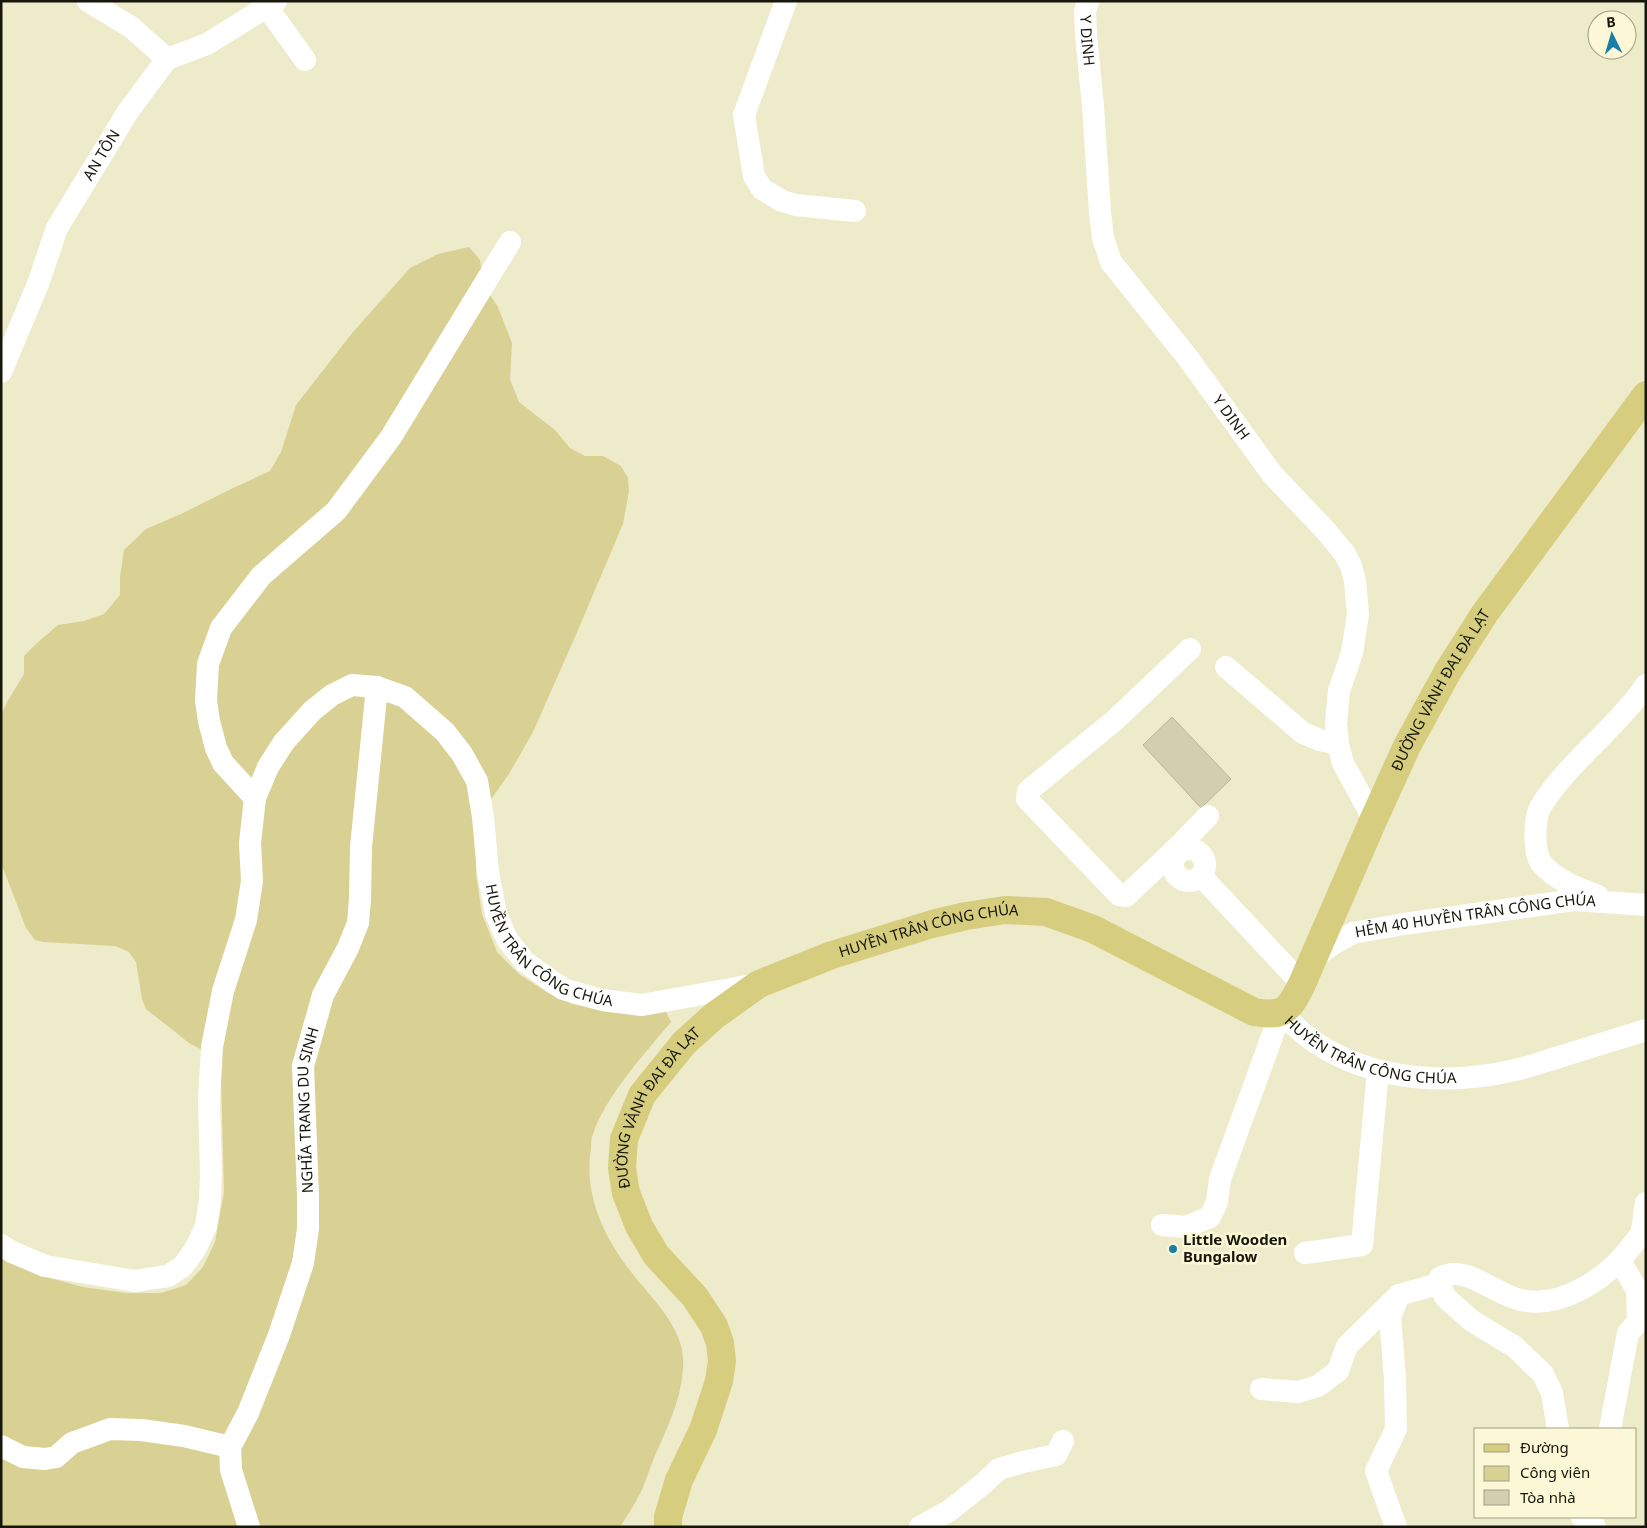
<svg xmlns="http://www.w3.org/2000/svg" width="1647" height="1528" viewBox="0 0 1647 1528" font-family="'Noto Sans',sans-serif">
  <style>
    .green { fill: #d8d193 }
    .building { fill: #d2ceae; stroke: #b9b696 }
    .lines { fill: none; stroke-linecap: round; stroke-linejoin: round }
    .minor { stroke: #fff; stroke-width: 22 }
    .major { stroke: #d6cd7e; stroke-width: 28 }
    .poi-dot { fill: #1b7ea9; stroke: #fcf8d7; stroke-width: 2 }
    .labels { text-anchor: middle; stroke-width: 5; stroke-linejoin: round; paint-order: stroke }
    .street-label { font-size: 15px; fill: #17160a; stroke: #fcf8d7 }
    .poi-label { font-size: 15px; font-weight: bold; fill: #17160a; stroke: #fcf8d7; text-anchor: start }
  </style>
  <rect width="100%" height="100%" fill="#eeebca"/>
  <path class="green" d="M469 247 480 260 484 286 498 307 512 343 510 379 519 402 555 430 570 448 585 456H603L621 466 628 478 629 491 623 524 575 637 533 732 509 774 489 802 476 853V874L482 914 497 952 519 974 548 993 572 1004 606 1011 637 1014 666 1012 671 1022C646 1052 605 1097 593 1134 591 1138 591 1144 591 1149 583 1200 608 1245 640 1283 657 1303 682 1330 683 1358 685 1394 666 1430 652 1463 648 1473 645 1484 640 1494 634 1505 627 1516 620 1527H3L1 1526V1258L50 1278 83 1287 126 1293H161L186 1285 203 1267 215 1242 224 1192 221 1076 206 1052 189 1043 146 1009 142 999 136 962 129 952 115 946 43 942 35 940 26 928 1 863V715L7 702 24 674V656L37 643 58 625 84 621 104 614 120 595V577L124 550 146 529 181 514 233 488 270 471 281 452 296 405 353 332 410 268 438 254Z"/>
  <path class="building" d="M1172 717 1231 779 1201 808 1143 745Z"/>
  <g class="lines">
    <g class="minor">
      <path d="M88 1 131 27 167 59"/>
      <path d="M786 1 744 115 754 176 762 189 782 201 796 205 855 211"/>
      <path id="s1" d="M1088 1 1085 12 1086 35 1093 106 1100 212 1103 238 1111 262 1188 358 1272 474 1326 531 1345 554 1351 566 1355 581 1358 614 1352 653 1339 691 1336 723 1338 744 1343 763 1368 809 1372 823"/>
      <path d="M267 7 305 60"/>
      <path id="s2" d="M1 372 38 284 57 228 129 110 167 59 207 44 276 1"/>
      <path d="M1190 649 1114 721 1028 791 1027 799 1119 895 1126 896 1180 845 1208 816"/>
      <path d="M1226 667 1303 733 1320 740 1338 744"/>
      <path d="M255 798 223 763 216 748 209 721 206 701 208 664 221 628 261 576 336 511 391 437 510 242"/>
      <circle cx="1189" cy="865" r="16"/>
      <path d="M1201 876 1302 984"/>
      <path d="M1598 896C1578 888 1557 881 1542 864 1533 854 1534 817 1541 806 1564 769 1599 742 1627 709 1634 702 1640 693 1646 685"/>
      <path id="s3" d="M1313 958 1335 943 1353 933 1404 924 1574 900 1646 905"/>
      <path id="s4" d="M1162 1225 1186 1227 1210 1217 1217 1202 1220 1179 1281 1012C1339 1078 1433 1089 1515 1070 1530 1067 1544 1061 1559 1057 1588 1048 1617 1039 1646 1030"/>
      <path id="s5" d="M1 1245 12 1252 45 1266 135 1281 168 1276 183 1266 196 1248 206 1226 210 1200 211 1175 209 1100 212 1047 223 991 246 920 252 881 250 843 255 798 268 767 284 742 312 711 332 695 352 685 377 687 405 697 445 732 462 754 477 781 483 817 488 872 496 914 507 939 525 962 563 989 602 1000 642 1005 758 984"/>
      <path d="M1305 1253 1362 1245 1378 1071"/>
      <path d="M1261 1389 1298 1392 1318 1386 1338 1371 1347 1346 1399 1295 1438 1284"/>
      <path d="M1558 1429 1552 1393 1543 1374 1515 1347 1472 1321 1446 1298 1438 1284 1440 1278C1465 1263 1495 1295 1521 1300 1561 1309 1606 1279 1630 1248 1633 1244 1639 1238 1641 1233 1644 1224 1644 1212 1646 1203"/>
      <path d="M1610 1429 1628 1333 1638 1322 1637 1290 1620 1261"/>
      <path d="M1 1446 23 1457 45 1459 56 1457 72 1443 110 1429 141 1430 184 1436 230 1447"/>
      <path d="M1582 1517 1595 1527"/>
      <path id="s6" d="M249 1527 231 1470 230 1447 248 1413 279 1335 303 1263 308 1229V1196L303 1066 323 995 348 948 358 923 360 899 361 847 377 687"/>
      <path d="M920 1527 949 1511 983 1484 999 1469 1023 1462 1056 1455 1063 1441"/>
      <path d="M1396 1527 1376 1471 1396 1429 1395 1379 1390 1317 1399 1295"/>
    </g>
    <path class="major" id="s7" d="M668 1527V1517L679 1480 703 1430 719 1381 722 1361 720 1343 714 1326 695 1297 656 1255 639 1226 626 1193 622 1168 624 1139 642 1095 684 1043 714 1016 759 984 832 955 932 924 966 916 1005 910 1046 912 1093 929 1254 1012C1285 1017 1289 1010 1302 984L1372 823 1407 746 1448 671 1485 613 1646 395"/>
  </g>
  <circle class="poi-dot" cx="1173" cy="1249" r="5"/>
  <g class="labels">
    <g class="street-label">
      <text dy="5" stroke="none"><textPath href="#s1" startOffset="40">Y DINH</textPath></text>
      <text dy="5" stroke="none"><textPath href="#s2" startOffset="240">AN TÔN</textPath></text>
      <text dy="5" stroke="none"><textPath href="#s1" startOffset="460">Y DINH</textPath></text>
      <text dy="5" stroke="none"><textPath href="#s7" startOffset="1555">ĐƯỜNG VÀNH ĐAI ĐÀ LẠT</textPath></text>
      <text dy="5" stroke="none"><textPath href="#s3" startOffset="171">HẺM 40 HUYỀN TRÂN CÔNG CHÚA</textPath></text>
      <text dy="5" stroke="none"><textPath href="#s7" startOffset="816">HUYỀN TRÂN CÔNG CHÚA</textPath></text>
      <text dy="5" stroke="none"><textPath href="#s5" startOffset="1188">HUYỀN TRÂN CÔNG CHÚA</textPath></text>
      <text dy="5" stroke="none"><textPath href="#s4" startOffset="369">HUYỀN TRÂN CÔNG CHÚA</textPath></text>
      <text dy="5" stroke="none"><textPath href="#s6" startOffset="435">NGHĨA TRANG DU SINH</textPath></text>
      <text dy="5" stroke="none"><textPath href="#s7" startOffset="469">ĐƯỜNG VÀNH ĐAI ĐÀ LẠT</textPath></text>
    </g>
    <g class="poi-label">
      <text x="1183" y="1245">Little Wooden<tspan x="1183" dy="17">Bungalow</tspan></text>
    </g>
  </g>
  <rect width="1647" height="1528" fill="none" stroke="#17160a" stroke-width="5"/>
  <rect x="1474" y="1428" width="162" height="90" fill="#fcf8d7" stroke="#a09e85"/>
  <rect x="1484" y="1444" width="25" height="8" fill="#d6cd7e" stroke="#a09e85"/>
  <text x="1520" y="1453" font-size="15" fill="#17160a">Đường</text>
  <rect x="1484" y="1466" width="25" height="15" fill="#d8d193" stroke="#a09e85"/>
  <text x="1520" y="1478" font-size="15" fill="#17160a">Công viên</text>
  <rect x="1484" y="1490" width="25" height="15" fill="#d2ceae" stroke="#a09e85"/>
  <text x="1520" y="1503" font-size="15" fill="#17160a">Tòa nhà</text>
  <g transform="translate(1612 35) rotate(355)"><circle r="24" fill="#fcf8d7" stroke="#a09e85"/>
  <path d="M0-4L9 19L0 12L-9 19Z" fill="#1b7ea9"/>
  <text y="-8" font-size="14" font-weight="bold" text-anchor="middle" fill="#17160a">B</text>
  </g>
</svg>
